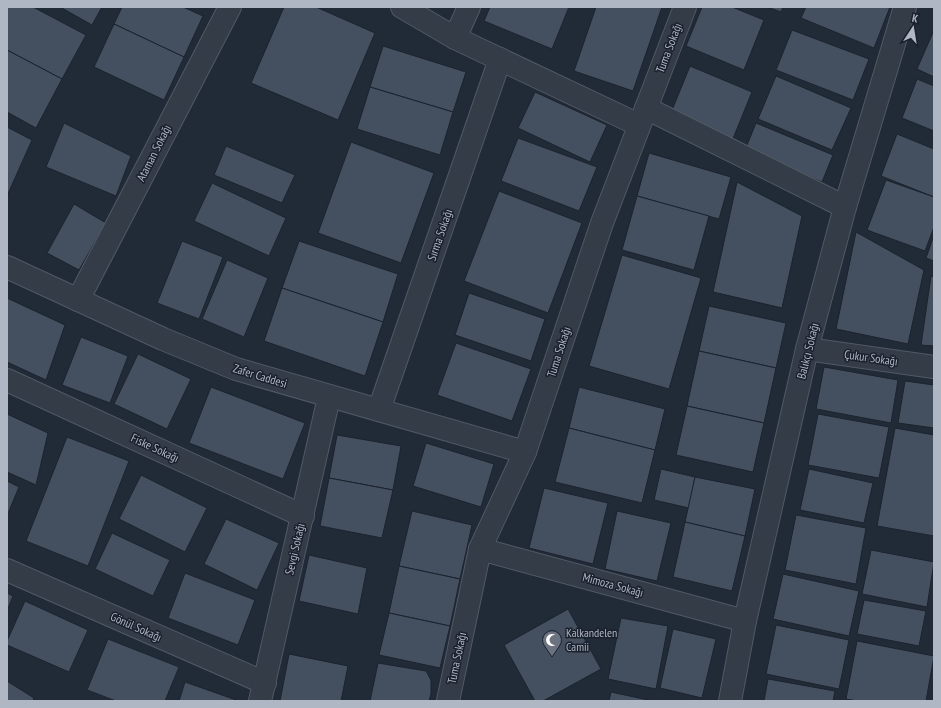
<svg xmlns="http://www.w3.org/2000/svg" width="941" height="708" viewBox="0 0 941 708" font-family="'PT Sans Narrow',sans-serif">
  <style>
    .building { fill: #444f5f; stroke: #1c232e }
    .lines { fill: none; stroke-linecap: round; stroke-linejoin: round }
    .minor-casing { stroke: #525966; stroke-width: 24 }
    .minor { stroke: #343c48; stroke-width: 22 }
    .labels { text-anchor: middle; stroke-width: 3; stroke-linejoin: round; paint-order: stroke }
    .street-label { font-size: 12px; fill: #afb6c4; stroke: #1a212c }
    .poi-label { font-size: 12px; fill: #afb6c4; stroke: #1a212c; text-anchor: start }
  </style>
  <rect width="100%" height="100%" fill="#212a37"/>
  <g class="building">
    <path d="M7 7H33L86 35 62 79 7 50Z"/>
    <path d="M60 7H102L92 25Z"/>
    <path d="M122 7H183L203 16 184 57 114 24Z"/>
    <path d="M284 7H316L375 33 338 120 251 83Z"/>
    <path d="M490 7H569L552 49 484 21Z"/>
    <path d="M596 7H662L633 91 574 71Z"/>
    <path d="M702 7H732L764 20 744 70 686 46Z"/>
    <path d="M767 7H783L781 12Z"/>
    <path d="M806 7H890L874 48 801 18Z"/>
    <path d="M114 24 184 57 164 100 94 67Z"/>
    <path d="M792 30 869 59 853 100 776 70Z"/>
    <path d="M934 30V77L917 69Z"/>
    <path d="M383 46 466 72 453 112 370 87Z"/>
    <path d="M7 50 62 79 36 128 7 112Z"/>
    <path d="M690 66 752 92 732 141 670 115Z"/>
    <path d="M776 76 851 108 832 150 758 119Z"/>
    <path d="M917 79 934 86V131L902 118Z"/>
    <path d="M370 87 453 112 440 155 357 129Z"/>
    <path d="M535 92 607 125 590 162 518 128Z"/>
    <path d="M64 123 131 156 116 196 46 167Z"/>
    <path d="M756 123 833 155 822 182 745 150Z"/>
    <path d="M7 127 32 140 7 196Z"/>
    <path d="M897 134 934 149V197L881 176Z"/>
    <path d="M518 138 597 167 579 211 501 181Z"/>
    <path d="M351 142 434 173 401 263 318 233Z"/>
    <path d="M226 146 295 175 282 203 214 175Z"/>
    <path d="M649 153 731 177 719 219 637 196Z"/>
    <path d="M886 180 934 197V227L925 251 867 230Z"/>
    <path d="M737 182 802 216 782 308 713 292Z"/>
    <path d="M212 183 286 218 269 256 194 221Z"/>
    <path d="M499 191 582 223 548 313 464 281Z"/>
    <path d="M637 196 709 216 694 270 622 250Z"/>
    <path d="M74 204 106 223 79 270 47 253Z"/>
    <path d="M856 232 924 270 908 344 836 329Z"/>
    <path d="M934 235V261L926 258Z"/>
    <path d="M182 241 223 257 199 319 157 303Z"/>
    <path d="M299 241 398 274 383 322 282 288Z"/>
    <path d="M622 255 701 278 669 389 589 366Z"/>
    <path d="M227 260 268 278 244 337 202 319Z"/>
    <path d="M931 276 934 277V346L921 345Z"/>
    <path d="M282 288 383 322 365 376 264 341Z"/>
    <path d="M469 293 545 319 531 361 455 335Z"/>
    <path d="M7 298 65 325 46 380 7 362Z"/>
    <path d="M709 306 786 323 776 368 699 351Z"/>
    <path d="M81 337 128 356 110 403 62 385Z"/>
    <path d="M456 343 531 369 512 421 437 395Z"/>
    <path d="M699 351 776 368 764 423 687 406Z"/>
    <path d="M138 354 191 379 167 429 114 404Z"/>
    <path d="M824 367 898 380 891 423 816 409Z"/>
    <path d="M905 381 934 385V428L898 423Z"/>
    <path d="M211 387 305 423 283 479 189 443Z"/>
    <path d="M579 387 665 409 655 450 569 428Z"/>
    <path d="M687 406 764 423 753 472 676 455Z"/>
    <path d="M7 414 48 433 36 485 7 472Z"/>
    <path d="M818 414 889 427 879 478 808 465Z"/>
    <path d="M569 428 655 450 642 503 555 482Z"/>
    <path d="M895 428 934 435V536L877 526Z"/>
    <path d="M337 435 401 446 393 490 329 478Z"/>
    <path d="M67 437 129 461 88 566 26 541Z"/>
    <path d="M426 443 494 464 481 507 413 486Z"/>
    <path d="M661 469 695 477 689 508 654 500Z"/>
    <path d="M809 469 873 483 864 523 800 510Z"/>
    <path d="M141 475 207 508 185 552 119 519Z"/>
    <path d="M695 477 755 489 745 536 685 522Z"/>
    <path d="M329 478 393 490 382 538 320 526Z"/>
    <path d="M7 481 19 487 7 516Z"/>
    <path d="M544 488 608 503 593 564 529 548Z"/>
    <path d="M412 511 472 525 460 579 399 566Z"/>
    <path d="M617 511 671 523 657 581 605 569Z"/>
    <path d="M796 515 866 528 856 584 785 570Z"/>
    <path d="M226 519 279 543 257 590 204 564Z"/>
    <path d="M685 522 745 536 732 591 673 577Z"/>
    <path d="M112 533 170 560 153 596 95 569Z"/>
    <path d="M871 550 934 562 927 607 862 594Z"/>
    <path d="M309 555 367 568 358 614 299 601Z"/>
    <path d="M399 566 460 579 450 626 389 613Z"/>
    <path d="M185 573 255 600 238 645 168 618Z"/>
    <path d="M783 574 859 591 849 636 773 619Z"/>
    <path d="M7 593 13 596 7 611Z"/>
    <path d="M864 600 926 611 919 646 857 634Z"/>
    <path d="M25 601 88 630 69 672 7 645V641Z"/>
    <path d="M568 609 601 669 543 701H535L504 645Z"/>
    <path d="M389 613 450 626 440 668 379 655Z"/>
    <path d="M621 618 668 626 656 689 608 679Z"/>
    <path d="M776 625 849 640 839 689 766 674Z"/>
    <path d="M673 629 716 639 702 698 660 688Z"/>
    <path d="M108 639 179 667 165 701H116L87 690Z"/>
    <path d="M857 641 934 656 926 701H857L846 699Z"/>
    <path d="M289 654 348 666 341 701H280Z"/>
    <path d="M378 663 426 671 431 680V694L429 701H370Z"/>
    <path d="M768 679 835 691 833 701H764Z"/>
    <path d="M7 681 34 698 33 701H7Z"/>
    <path d="M185 682 239 701H179Z"/>
    <path d="M611 692 653 701H609Z"/>
  </g>
  <g class="lines">
    <defs>
      <g id="minor">
        <path d="M402 7 455 38 639 125"/>
        <path d="M455 38 469 7"/>
        <path d="M646 108 845 207"/>
        <path d="M7 267 163 339 236 369 525 452"/>
        <path d="M78 300 230 7"/>
        <path d="M807 349 934 367"/>
        <path d="M7 380 303 516"/>
        <path d="M379 410 500 59"/>
        <path d="M480 549 745 621"/>
        <path d="M7 570 265 683"/>
        <path d="M260 701 329 397"/>
        <path d="M448 701 480 549 525 452 602 223 685 7"/>
        <path d="M730 701 745 621 807 349 845 207 905 7"/>
      </g>
    </defs>
    <use href="#minor" class="minor-casing"/>
    <use href="#minor" class="minor"/>
  </g>
  <defs>
    <symbol id="mosque-pin" viewBox="-11 -11 22 30"><path d="M0 17L-7.5 6A9.5 9.5 0 1 1 7.5 6Z" fill="#6b7280" stroke="#1a212c"/><path d="M3.5-4.9A6 6 0 1 0 3.5 4.9A5 5 0 1 1 3.5-4.9Z" fill="#fff"/></symbol>
  </defs>
  <g fill-rule="evenodd">
    <use href="#mosque-pin" x="541" y="629" width="22" height="30"/>
  </g>
  <g class="labels">
    <g class="street-label">
      <text transform="translate(669 48) rotate(-69)" y="4">Tuma Sokağı</text>
      <text transform="translate(154 153) rotate(-63)" y="4">Ataman Sokağı</text>
      <text transform="translate(440 235) rotate(-71)" y="4">Sırma Sokağı</text>
      <text transform="translate(808 351) rotate(-76)" y="4">Balıkçı Sokağı</text>
      <text transform="translate(559 352) rotate(-72)" y="4">Tuma Sokağı</text>
      <text transform="translate(871 358) rotate(8)" y="4">Çukur Sokağı</text>
      <text transform="translate(260 376) rotate(17)" y="4">Zafer Caddesi</text>
      <text transform="translate(155 448) rotate(25)" y="4">Fiske Sokağı</text>
      <text transform="translate(295 549) rotate(-77)" y="4">Sevgi Sokağı</text>
      <text transform="translate(613 585) rotate(15)" y="4">Mimoza Sokağı</text>
      <text transform="translate(136 627) rotate(24)" y="4">Gönül Sokağı</text>
      <text transform="translate(457 658) rotate(-78)" y="4">Tuma Sokağı</text>
    </g>
    <g class="poi-label">
      <text x="566" y="637">Kalkandelen<tspan x="566" dy="14">Camii</tspan></text>
    </g>
  </g>
  <rect width="941" height="708" fill="none" stroke="#afb6c4" stroke-width="16"/>
  <g transform="translate(913 28) rotate(12)" stroke="#1a212c" stroke-width="3" paint-order="stroke">
  <path d="M0-3L7 15L0 10L-7 15Z" fill="#afb6c4"/>
  <text y="-6" font-size="11" font-weight="bold" text-anchor="middle" fill="#afb6c4">K</text>
  </g>
</svg>
